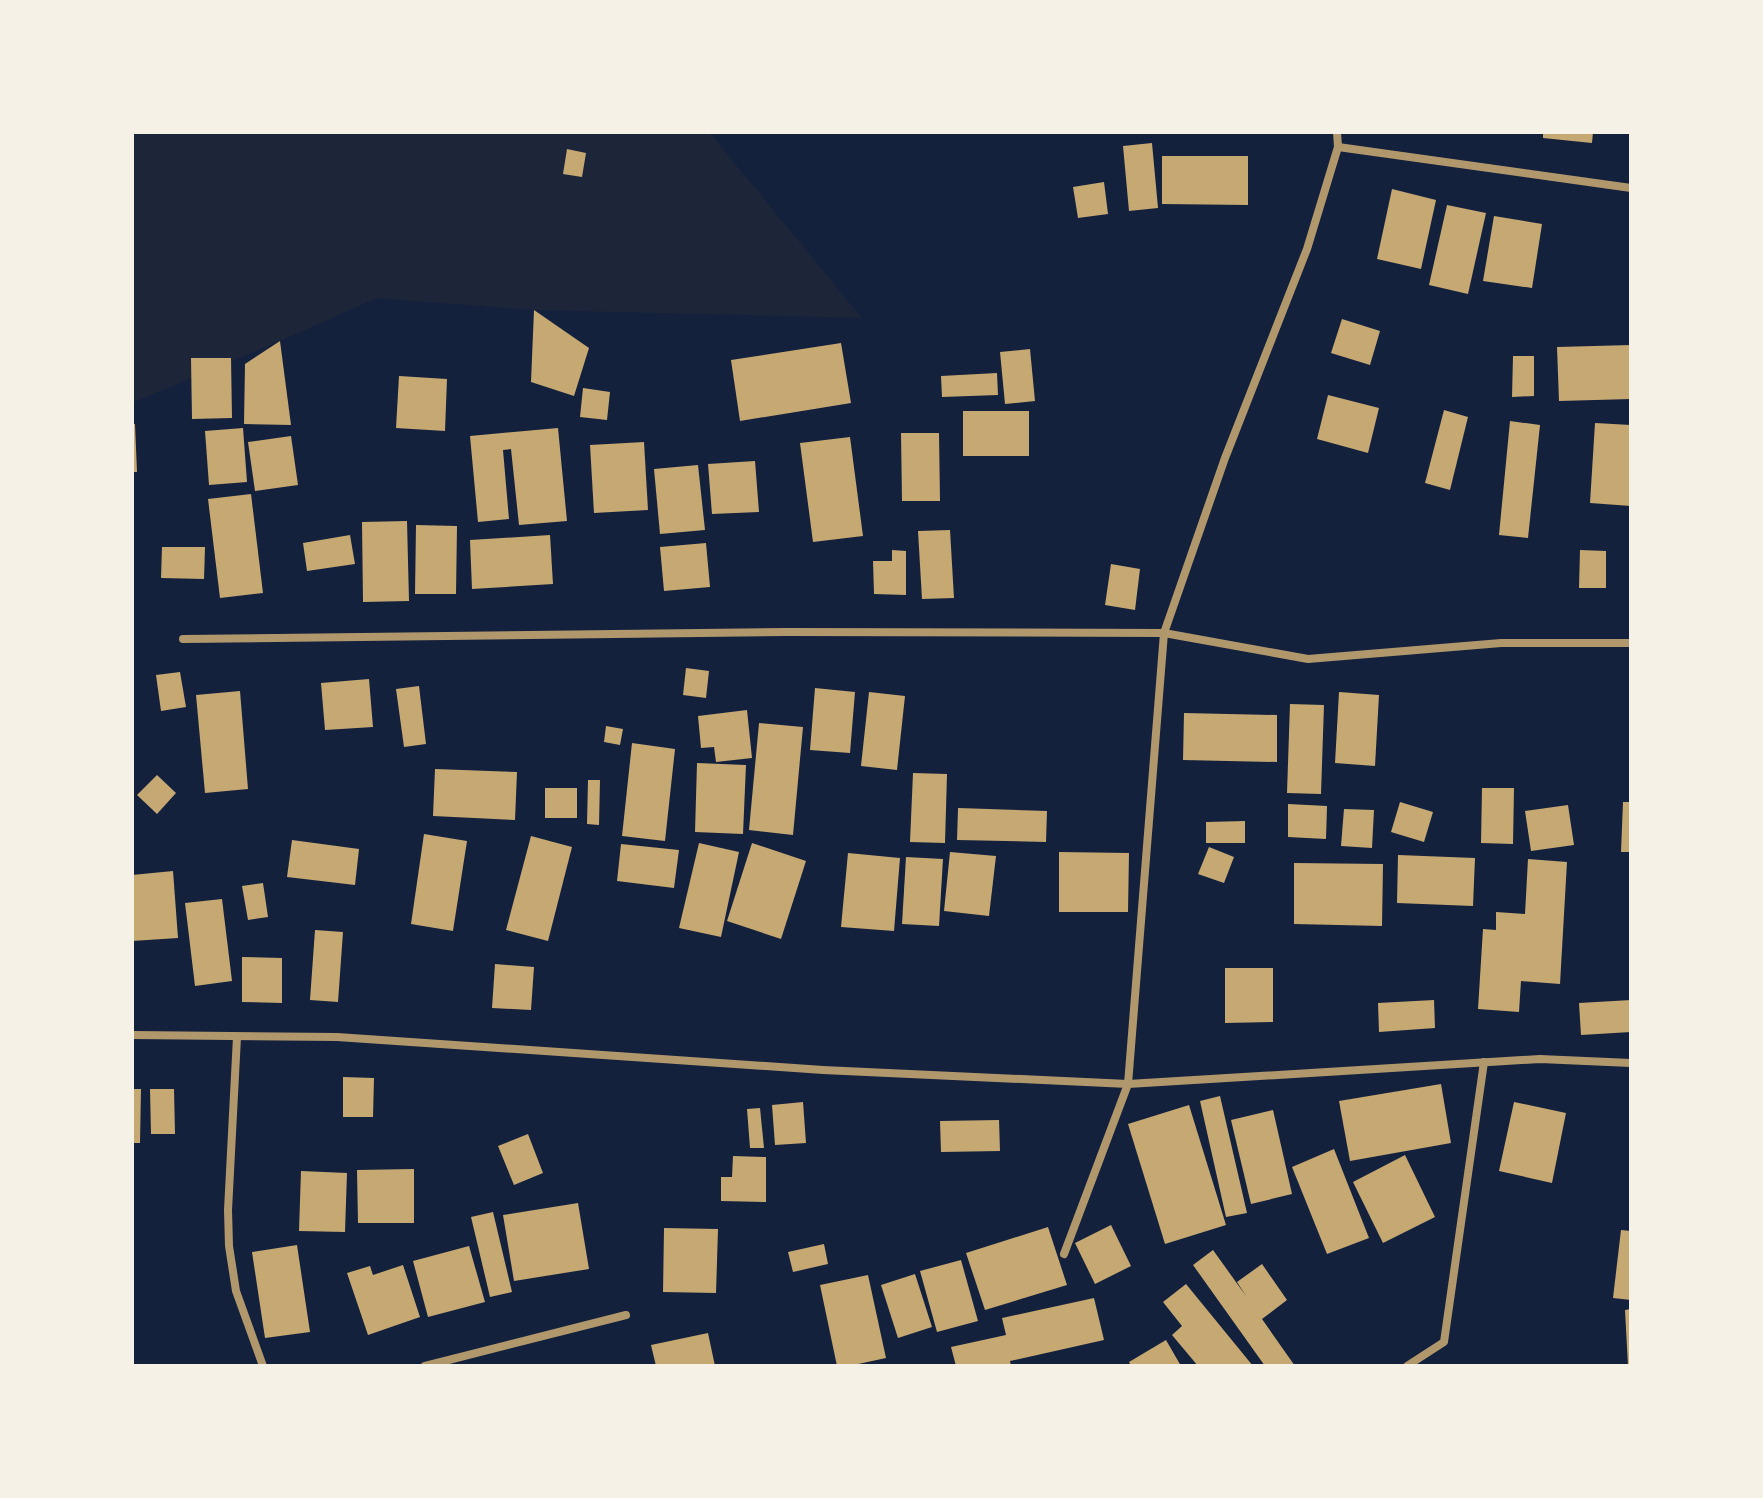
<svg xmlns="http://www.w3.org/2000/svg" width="1763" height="1498" viewBox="0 0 1763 1498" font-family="Cabin,sans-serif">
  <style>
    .green { fill: #1d2539 }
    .building { fill: #c6a872 }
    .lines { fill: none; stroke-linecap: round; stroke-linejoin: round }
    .minor { stroke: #b1986c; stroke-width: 8 }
  </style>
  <rect width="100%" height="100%" fill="#14213d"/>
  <path class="green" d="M132 132H709L862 318 534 310 377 298 280 341 132 403Z"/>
  <g class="building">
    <path d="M1543 132H1593L1592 143 1543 138Z"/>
    <path d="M1152 143 1158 208 1129 211 1123 146Z"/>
    <path d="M567 149 586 153 582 177 563 174Z"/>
    <path d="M1162 156H1248V205L1162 204Z"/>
    <path d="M1104 182 1108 214 1078 218 1073 187Z"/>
    <path d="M1392 189 1436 200 1421 269 1377 259Z"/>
    <path d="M1447 205 1486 213 1468 294 1429 285Z"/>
    <path d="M1494 216 1542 224 1532 288 1483 281Z"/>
    <path d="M534 310 589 348 574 396 531 382Z"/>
    <path d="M1342 319 1380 331 1370 365 1331 353Z"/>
    <path d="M280 341 291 425 244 424 245 364Z"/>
    <path d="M841 343 851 403 740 421 731 360Z"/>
    <path d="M1631 345V399L1559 401 1557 347Z"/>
    <path d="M1030 349 1035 401 1005 404 1000 352Z"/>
    <path d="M1513 356H1534V396L1512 397Z"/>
    <path d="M191 358H231L232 418 192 419Z"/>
    <path d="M997 373 998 395 942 397 941 376Z"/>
    <path d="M399 376 447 379 445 431 396 428Z"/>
    <path d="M583 388 610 392 607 420 580 417Z"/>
    <path d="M1328 395 1379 408 1368 453 1317 439Z"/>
    <path d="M1444 410 1468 417 1450 490 1425 483Z"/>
    <rect x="963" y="411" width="66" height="45"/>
    <path d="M1510 421 1540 425 1528 538 1499 535Z"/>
    <path d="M1595 423 1631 425V506L1590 503Z"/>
    <path d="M132 424H135L137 472H132Z"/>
    <path d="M243 428 247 482 209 485 205 431Z"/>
    <path d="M558 428 567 521 519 525 511 449 503 450 509 519 478 522 470 436Z"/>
    <path d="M901 433H939L940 501H902Z"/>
    <path d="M291 436 298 485 255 491 248 442Z"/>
    <path d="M850 437 863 536 813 542 800 443Z"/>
    <path d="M644 442 648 510 594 513 590 445Z"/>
    <path d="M755 461 759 512 712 514 708 464Z"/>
    <path d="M698 465 705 530 660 534 654 469Z"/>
    <path d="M251 494 263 593 220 598 208 499Z"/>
    <path d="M407 521 409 601 363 602 362 522Z"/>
    <path d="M416 525 457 526 456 594H415Z"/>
    <path d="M950 530 954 598 922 599 918 531Z"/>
    <path d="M350 535 355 564 307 571 303 543Z"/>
    <path d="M550 535 553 584 472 589 470 540Z"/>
    <path d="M706 543 710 587 664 591 660 547Z"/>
    <path d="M162 547H205L204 579 161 578Z"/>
    <path d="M892 550 906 551V595L874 594 873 561H892Z"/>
    <path d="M1580 550 1606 551V588H1579Z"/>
    <path d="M1111 564 1140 569 1135 610 1105 605Z"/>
    <path d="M686 668 709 671 706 698 683 695Z"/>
    <path d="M180 672 186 707 161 711 156 675Z"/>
    <path d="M369 679 373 727 325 730 321 683Z"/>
    <path d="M419 686 426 744 404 747 396 689Z"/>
    <path d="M815 688 855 692 850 753 810 750Z"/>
    <path d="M240 691 248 789 205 793 196 695Z"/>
    <path d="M869 692 905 696 897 770 861 766Z"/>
    <path d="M1339 692 1379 695 1375 766 1335 763Z"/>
    <path d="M1290 704 1324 705 1321 794 1287 793Z"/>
    <path d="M747 710 752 758 716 762 714 747 701 748 698 716Z"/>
    <path d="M1184 713 1277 715V762L1183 760Z"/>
    <path d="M759 723 803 727 793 835 749 830Z"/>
    <path d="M606 726 623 729 620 745 604 742Z"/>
    <path d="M632 743 675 749 665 841 622 836Z"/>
    <path d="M697 763 746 765 743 834 695 832Z"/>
    <path d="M435 769 517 772 515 820 433 816Z"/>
    <path d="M913 773 947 774 945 843 910 842Z"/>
    <path d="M157 775 176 793 157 814 137 795Z"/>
    <path d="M588 780H600L599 825 587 824Z"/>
    <rect x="545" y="788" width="32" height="30"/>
    <path d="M1482 788H1514L1513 844 1481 843Z"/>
    <path d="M1400 802 1433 812 1424 842 1391 832Z"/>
    <path d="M1623 802H1631V852H1621Z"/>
    <path d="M1288 804 1327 806 1326 839 1288 837Z"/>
    <path d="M1568 805 1574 845 1531 851 1525 811Z"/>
    <path d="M958 808 1047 811 1046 842 957 840Z"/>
    <path d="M1344 809 1374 810 1372 848 1341 846Z"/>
    <path d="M1245 821V843H1206V822Z"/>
    <path d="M424 834 467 841 453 931 411 924Z"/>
    <path d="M531 836 572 847 548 941 506 930Z"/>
    <path d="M292 840 359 849 355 885 287 877Z"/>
    <path d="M699 843 739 852 721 937 679 928Z"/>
    <path d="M752 843 806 861 781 939 727 921Z"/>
    <path d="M621 844 679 850 674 888 617 881Z"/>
    <path d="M1209 847 1234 857 1224 883 1198 874Z"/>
    <path d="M950 852 996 856 989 916 944 911Z"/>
    <path d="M1059 852 1129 853 1128 912H1059Z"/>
    <path d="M848 853 900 858 894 931 841 927Z"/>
    <path d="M1398 855 1475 858 1473 906 1397 903Z"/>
    <path d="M906 857 943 859 939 926 902 924Z"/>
    <path d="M1528 859 1567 862 1560 984 1521 981 1519 1012 1478 1009 1483 929 1496 930V912L1525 914Z"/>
    <path d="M1294 863 1383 864 1382 926 1294 924Z"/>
    <path d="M173 871 178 938 132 941V875Z"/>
    <path d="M263 883 268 917 248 920 242 886Z"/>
    <path d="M222 899 232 981 195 986 185 903Z"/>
    <path d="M315 930 343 932 338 1002 310 1000Z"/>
    <path d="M242 957 282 958V1003L242 1002Z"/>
    <path d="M495 964 534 967 531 1010 492 1008Z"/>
    <path d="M1225 968H1273V1022L1225 1023Z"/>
    <path d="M1434 1000 1435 1028 1379 1032 1378 1003Z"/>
    <path d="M1631 1000V1032L1581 1035 1579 1003Z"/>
    <path d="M343 1077 374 1078 373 1117H343Z"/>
    <path d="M1441 1084 1451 1143 1350 1161 1339 1101Z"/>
    <path d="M132 1089H141L140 1143H132Z"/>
    <path d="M150 1089H174L175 1134H151Z"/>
    <path d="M1220 1096 1247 1213 1226 1217 1200 1101Z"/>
    <path d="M803 1102 806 1143 775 1145 772 1105Z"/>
    <path d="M1514 1102 1566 1113 1552 1183 1499 1171Z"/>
    <path d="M1189 1105 1226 1225 1165 1244 1128 1124Z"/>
    <path d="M760 1108 764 1148H750L747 1109Z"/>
    <path d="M1273 1110 1292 1194 1251 1204 1231 1120Z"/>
    <path d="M999 1120 1000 1151 941 1152 940 1121Z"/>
    <path d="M528 1134 543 1173 514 1185 498 1146Z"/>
    <path d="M1334 1149 1369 1238 1327 1254 1292 1167Z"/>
    <path d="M1405 1155 1435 1217 1383 1243 1353 1182Z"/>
    <path d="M733 1156 766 1157V1202L721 1201V1177H732Z"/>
    <path d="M414 1169V1223H358L357 1170Z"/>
    <path d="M301 1171 347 1173 345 1232 299 1231Z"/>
    <path d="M578 1203 589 1269 514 1281 503 1215Z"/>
    <path d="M493 1212 512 1292 490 1297 471 1217Z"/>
    <path d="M1111 1225 1131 1266 1095 1284 1075 1243Z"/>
    <path d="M1048 1227 1067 1285 985 1310 966 1253Z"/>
    <path d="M664 1228 718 1229 716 1293 663 1292Z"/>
    <path d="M1621 1230 1631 1231V1300L1613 1298Z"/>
    <path d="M824 1244 828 1264 793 1272 788 1252Z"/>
    <path d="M297 1245 310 1332 265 1338 252 1252Z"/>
    <path d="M469 1246 485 1302 428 1317 413 1261Z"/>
    <path d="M1213 1250 1246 1296 1237 1282 1262 1264 1287 1300 1262 1319 1295 1366H1265L1193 1265Z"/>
    <path d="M961 1260 978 1321 937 1332 920 1271Z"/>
    <path d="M403 1265 420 1317 368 1335 347 1273 370 1266 373 1275Z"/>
    <path d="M915 1274 932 1327 898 1338 881 1285Z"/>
    <path d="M868 1275 886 1358 849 1366H837L820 1285Z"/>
    <path d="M1186 1284 1253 1366H1198L1172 1335 1182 1326 1163 1302Z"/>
    <path d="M1094 1298 1104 1340 1010 1361 1011 1366H956L951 1347 1006 1335 1002 1318Z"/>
    <path d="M1631 1309V1366H1628L1625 1310Z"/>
    <path d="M708 1333 715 1366H656L651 1345Z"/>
    <path d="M1166 1340 1181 1366H1131L1129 1362Z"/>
  </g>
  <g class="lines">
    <g class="minor">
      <path d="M1338 147 1631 188"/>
      <path d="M183 639 786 632 1164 633 1308 659 1501 643H1631"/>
      <path d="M132 1035 337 1037 823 1070 1128 1084 1540 1059 1631 1063"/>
      <path d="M237 1037 228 1210 229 1246 236 1291 263 1366"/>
      <path d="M1064 1254 1128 1084 1164 633 1225 458 1307 249 1338 147 1337 132"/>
      <path d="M425 1366 626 1315"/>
      <path d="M1407 1366 1444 1342 1484 1062"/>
    </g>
  </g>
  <rect width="1763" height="1498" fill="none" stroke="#f6f1e7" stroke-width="268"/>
</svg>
